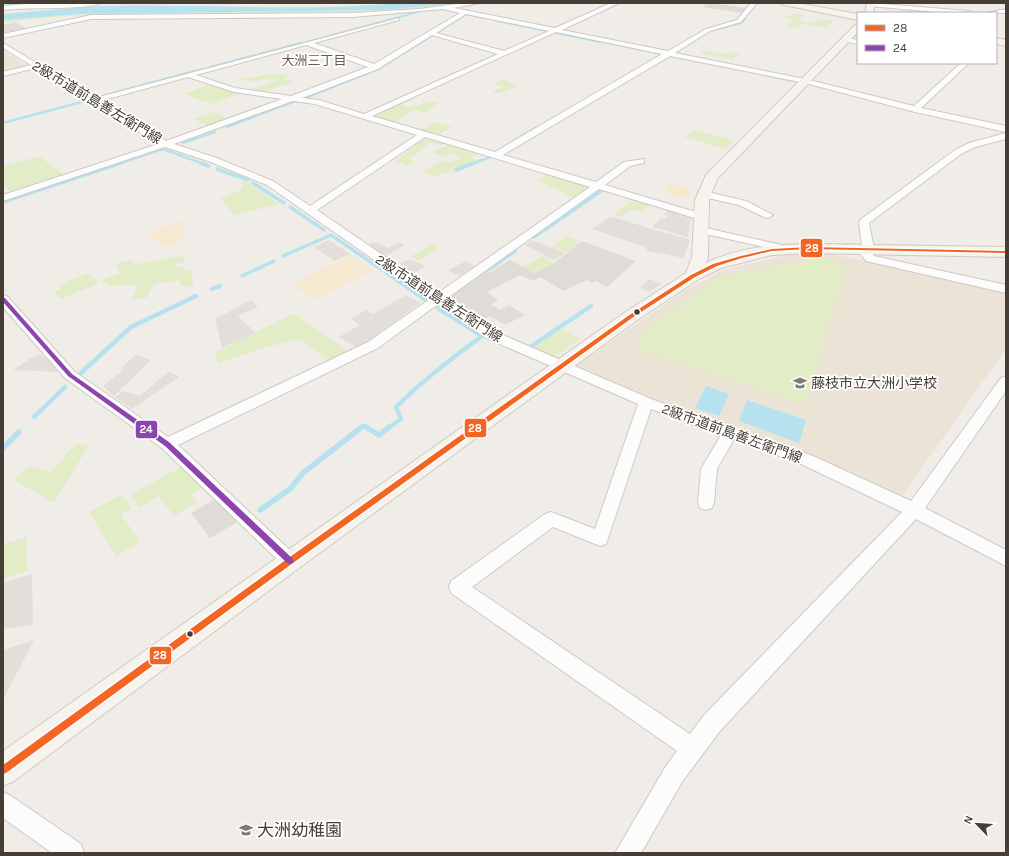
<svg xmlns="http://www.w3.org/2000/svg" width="1009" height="856" viewBox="0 0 1009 856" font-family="Karla,'Noto Sans JP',sans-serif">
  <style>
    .industrial { fill: #e3ded9 }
    .education { fill: #ece3d7 }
    .green { fill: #e2ecc6 }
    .sand { fill: #f6e9d1 }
    .parking { fill: #dfdcd8 }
    .water { fill: #b6e2f0 }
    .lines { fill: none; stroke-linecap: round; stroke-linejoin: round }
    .stream-far4 { stroke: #b6e2f0; stroke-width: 2 }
    .stream-far3 { stroke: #b6e2f0; stroke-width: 2.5 }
    .stream-far2 { stroke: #b6e2f0; stroke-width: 3.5 }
    .stream-far1 { stroke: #b6e2f0; stroke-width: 4.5 }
    .stream { stroke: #b6e2f0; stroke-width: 5.5 }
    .street-casing { stroke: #cdc9c4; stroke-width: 2 }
    .secondary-casing { stroke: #d0c9bf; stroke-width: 2 }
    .street { fill: #fdfcfc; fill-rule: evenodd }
    .secondary { fill: #f6f3ee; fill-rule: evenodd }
    .bus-1-casing { stroke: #fff; stroke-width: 3 }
    .bus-2-casing { stroke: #fff; stroke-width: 3 }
    .bus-1 { fill: #f26522; fill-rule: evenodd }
    .bus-2 { fill: #8e44ad; fill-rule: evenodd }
    .bus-dot { fill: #463d34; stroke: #fff; stroke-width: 1.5 }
    .labels { text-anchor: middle; stroke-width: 3.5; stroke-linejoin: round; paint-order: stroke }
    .far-neighbourhood-label { font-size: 13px; fill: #6a594b; stroke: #fff }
    .street-label { font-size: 14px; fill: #463d34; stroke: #fff }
    .poi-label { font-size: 14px; fill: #463d34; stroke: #fff; text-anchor: start }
    .near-poi-label { font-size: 17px; fill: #463d34; stroke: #fff; text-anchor: start }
    .line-badge { stroke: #fff; stroke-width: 1.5 }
    .badge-label { font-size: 11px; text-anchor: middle; font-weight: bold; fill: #fff }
  </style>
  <rect width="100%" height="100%" fill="#f0ede8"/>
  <g class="industrial">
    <path d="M16 22 27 29 3 34V25Z"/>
    <path d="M669 210 691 215 688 237 652 227 661 218 665 219 668 216 664 214Z"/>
    <path d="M613 217 665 233 690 239 684 258 648 251 645 247 592 229 608 218Z"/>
    <path d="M329 240 350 254 335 261 314 247Z"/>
    <path d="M532 240 565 253 554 260 525 245Z"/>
    <path d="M374 242 388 248 398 242 405 245 384 257 367 245Z"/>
    <path d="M409 259 426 266 411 275 397 265Z"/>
    <path d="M466 261 475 266 459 276 448 270Z"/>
    <path d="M649 279 662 284 648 292 640 288Z"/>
    <path d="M406 295 420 303 368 341 356 347 339 337 360 325 351 319 366 310 373 314Z"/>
    <path d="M251 300 258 307 238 316 256 333 222 348 215 319Z"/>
    <path d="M41 354 59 372 13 370 34 356Z"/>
    <path d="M136 355 151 360 114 396 103 386 123 370 120 369Z"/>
    <path d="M169 371 179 377 132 409 115 397 123 391 140 396Z"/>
    <path d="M32 574 33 625 3 629V583Z"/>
    <path d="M34 640 3 700V650Z"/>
  </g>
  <g class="education">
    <path d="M3 51 28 66 3 72Z"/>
    <path d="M795 253H828L1006 292V349L902 496 847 470 659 402 578 365 684 291 723 270Z"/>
  </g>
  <g class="green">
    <path d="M444 4 445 6 359 13 125 15 127 13 327 11 383 10Z"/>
    <path d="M122 13 119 15 69 16 3 22V20L81 14Z"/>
    <path d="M786 13 806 15 797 20 811 23 822 19 834 21 826 27 803 24 796 28 784 26 794 20 779 17 793 16V14Z"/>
    <path d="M703 51 725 54 727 52 741 54 733 59 700 54Z"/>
    <path d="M270 74 293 75 283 78 293 82 267 91 249 90 277 80C260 75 258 85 240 79Z"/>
    <path d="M503 79 518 86 500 93 491 92 502 87 494 83Z"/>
    <path d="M211 84 239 94 212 104 184 94Z"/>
    <path d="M410 98 412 99 401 105C416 110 423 100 439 102L424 113 405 108 413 111 393 122 374 116Z"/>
    <path d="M214 112 230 119 209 126 193 119Z"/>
    <path d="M433 122 452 127 439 135 421 130Z"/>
    <path d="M696 130 734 141 725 149 684 137Z"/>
    <path d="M425 138 446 143 442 145 430 143 416 153 421 154 415 155 408 158 415 162 408 166 395 161Z"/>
    <path d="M448 145 478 154 470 158 479 161 434 177 424 171 433 167 431 165 441 161 446 163 461 158 452 153 443 157 432 153Z"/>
    <path d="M39 156 63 174 10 191 3 185V167Z"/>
    <path d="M549 174 592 187 575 198 537 180Z"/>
    <path d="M245 181 280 204 234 215 221 198 239 191 243 186 240 183Z"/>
    <path d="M632 200 649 205 641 212 631 209 621 217 613 215Z"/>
    <path d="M566 236 580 241 566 252 552 247Z"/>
    <path d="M432 244 439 247 419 261 410 257Z"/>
    <path d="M183 256 184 262 176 264 177 267H184V270L190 269 194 286H179L180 280 154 284 146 298 132 299 138 285H116L112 287 101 280 120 273 115 264 130 260 136 264Z"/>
    <path d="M543 256 554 263 533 273 522 267Z"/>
    <path d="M823 257 847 266 805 404 636 350 647 328 719 277Z"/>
    <path d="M88 273 99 283 61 299 54 292 61 289 58 285Z"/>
    <path d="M294 313 349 352 328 360 300 339 266 347 219 363 215 353Z"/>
    <path d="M560 329 580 339 554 357 531 348Z"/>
    <path d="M76 444 89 445 54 503 14 480 28 466 50 472Z"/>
    <path d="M183 466 203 487 191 494 197 502 174 516 159 496 139 507 130 495Z"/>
    <path d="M122 495 131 508 121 514 140 542 116 556 89 512Z"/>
    <path d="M27 537V571L3 579V544Z"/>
  </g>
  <g class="sand">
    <path d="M671 184 688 188 690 191 689 199 663 192Z"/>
    <path d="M183 220V241L164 247 147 234Z"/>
    <path d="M350 256 373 270 314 300 291 284Z"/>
  </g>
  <g class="parking">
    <path d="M711 3 746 8 742 13 702 7Z"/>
    <path d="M582 241 636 261 607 287 596 281 592 283 587 280 564 291 540 277 533 281 520 275 487 292 498 300 491 304 500 310 509 305 525 315 505 325 490 316 485 319 450 297 487 270 491 272 510 260 534 273 554 263Z"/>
    <path d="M218 498 237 522 210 538 191 513Z"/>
  </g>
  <g class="water">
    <path d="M398 3H458L383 10 81 14 3 20V14C30 12 58 9 85 7 189 2 294 13 398 3Z"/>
    <path d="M706 386 729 394 719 416 695 408Z"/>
    <path d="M747 400 806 420 799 443 739 421Z"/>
  </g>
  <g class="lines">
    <g class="stream-far4">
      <path d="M3 6 19 3"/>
      <path d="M497 21 547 31"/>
      <path d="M718 29 741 23 745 19"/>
      <path d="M556 33 600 42"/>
      <path d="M307 42 418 12"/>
      <path d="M608 43 662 54 656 58"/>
      <path d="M688 45 710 31"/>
      <path d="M259 54 300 43"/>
      <path d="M670 56 732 68"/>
      <path d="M210 67 255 55"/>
      <path d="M737 69 753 72"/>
      <path d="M191 72 204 69"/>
      <path d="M370 72 379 69 467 14 479 17"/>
    </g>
    <g class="stream-far3">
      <path d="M748 71 793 81"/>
      <path d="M616 81 629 74"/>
      <path d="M139 86 195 71"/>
      <path d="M100 97 135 87"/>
      <path d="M305 98 373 71"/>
      <path d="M3 123 85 101"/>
      <path d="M540 126 553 118"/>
      <path d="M227 127 298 100"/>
      <path d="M521 136 537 127"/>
      <path d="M183 143 215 132"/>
      <path d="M509 144 518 138"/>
      <path d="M118 164 163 149 204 164"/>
      <path d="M472 164 490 157"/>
    </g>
    <g class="stream-far2">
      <path d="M201 163 209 166"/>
      <path d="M217 169 248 180"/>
      <path d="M456 170 474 163"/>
      <path d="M253 183 284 203"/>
      <path d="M3 202 121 163"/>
      <path d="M290 207 324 230"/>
      <path d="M562 218 602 190"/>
      <path d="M534 237 559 220"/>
      <path d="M283 256 331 235 397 280"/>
      <path d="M490 269 515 251"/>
      <path d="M242 276 274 261"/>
    </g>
    <g class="stream-far1">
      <path d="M396 279 426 300"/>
      <path d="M212 289 220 286"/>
      <path d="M530 347 591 306"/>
      <path d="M81 373 131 327 196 296"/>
      <path d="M34 417 65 387"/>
      <path d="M361 428 364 426 368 428"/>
      <path d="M388 428 401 419 396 407C422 381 452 358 482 336L438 308"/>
    </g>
    <g class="stream">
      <path d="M366 427 379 435 389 427"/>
      <path d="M3 448 19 432"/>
      <path d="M260 510 290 489 303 473 362 427"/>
    </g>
    <defs>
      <g id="street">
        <path d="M101 3C91 10 22 7 3 10V6L27 4Z"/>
        <path d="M464 3H480L454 8 555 28 611 3H619L562 30 668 51 706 29 737 20 751 3H757L741 22 710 31 675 53 805 79 914 106 961 63H969L921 108 1006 126V132L915 112 805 83 670 56 503 155 596 182 624 162 644 159V163L630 166 605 185 706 215 707 217 702 220 698 219 599 189 446 299 496 332 651 399 813 456 911 501 1001 378 1006 376V391L925 508 1006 550V566L916 519 720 731 682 782 641 853H615L666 766 677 751 451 593 449 587 451 581 545 514 551 512 595 529 638 404 486 338 438 304 378 348 178 445 296 556 299 561 296 566 290 569 284 566 162 448 65 378 3 307V295L7 296 75 372 168 437 368 342 430 299 267 185 208 161 165 147 3 201V195L158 144 36 68 3 76V72L31 65 3 48V43L95 98 399 18V20L314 43 374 64 460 13 443 9 353 17 91 19 3 38V34L91 15 353 13 419 9ZM466 14 549 31 504 51 436 33ZM556 32 662 54 495 152 372 116ZM432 35 498 54 364 114 319 100 302 98 378 69ZM306 45 368 67 291 96 235 88 196 75ZM188 77 234 92 282 99 166 141 100 101ZM293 101 315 104 417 135 310 206 273 181 214 157 174 144ZM425 137 590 187 438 293 317 210ZM651 409 721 435 701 469 698 503 700 508 706 510 712 508 714 503 717 469 734 439 801 464 902 512 704 715 690 734 472 587 553 527 600 546 606 544Z"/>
        <path d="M871 3 969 11 972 13H947L869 6 868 5Z"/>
        <path d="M1006 9V13H986Z"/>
        <path d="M845 38 858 40V44L843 41V39Z"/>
        <path d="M1006 133V139L975 147 961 154 869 223 874 249 871 252 874 256 1006 285V293L866 261 857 249 862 246 859 222 860 220 955 150 969 143Z"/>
        <path d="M703 191 746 201 773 215 768 218 764 217 739 205 699 196 698 194Z"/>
        <path d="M701 227 786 246 792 249 786 252 697 232 696 230 697 228Z"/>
        <path d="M3 792 11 796 81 844 84 853H52L3 818Z"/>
      </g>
      <g id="secondary">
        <path d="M780 3H797L858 14V20L784 5Z"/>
        <path d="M867 3H875L873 13H865Z"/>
        <path d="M858 24V32L717 179 709 200 708 257 706 263C755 239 821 244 874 245 918 246 962 246 1006 247V257L809 253 772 255 721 268 699 279 636 321 299 568 14 781 3 786V751L624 313 686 273 692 257 695 200 706 175 855 25Z"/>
        <path d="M996 38 1006 40V46L996 44Z"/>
      </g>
    </defs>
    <use href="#street" class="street-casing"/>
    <use href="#secondary" class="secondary-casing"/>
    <use href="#street" class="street"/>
    <use href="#secondary" class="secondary"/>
    <defs>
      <path id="bus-1" d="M809 247 1006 251V253L809 249 772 251 742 258 717 266 695 277 632 318 293 563 6 773 3 774V765L287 559 628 316 691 275 713 264 741 256 772 249Z"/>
      <path id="bus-2" d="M3 298H5L72 374 169 442 293 559 294 561 293 563 290 564 287 563 165 446 68 376 3 302Z"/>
    </defs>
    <use href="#bus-1" class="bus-1-casing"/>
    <use href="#bus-2" class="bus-2-casing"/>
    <use href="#bus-1" class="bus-1"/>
    <use href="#bus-2" class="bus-2"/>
  </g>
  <defs>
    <symbol id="school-bare" viewBox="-9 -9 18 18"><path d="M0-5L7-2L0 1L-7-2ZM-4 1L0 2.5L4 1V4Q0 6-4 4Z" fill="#827b73" stroke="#fff" stroke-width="2.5" paint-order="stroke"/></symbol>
  </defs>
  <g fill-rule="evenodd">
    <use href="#school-bare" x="790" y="373" width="20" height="20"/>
    <use href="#school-bare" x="236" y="820" width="20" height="20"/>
  </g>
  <g class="bus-dot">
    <circle cx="637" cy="312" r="3.5"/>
    <circle cx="190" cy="634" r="3.5"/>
  </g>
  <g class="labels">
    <g class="far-neighbourhood-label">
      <text x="314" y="65">大洲三丁目</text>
    </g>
    <g class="street-label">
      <text transform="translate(97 102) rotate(31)" y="5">2級市道前島善左衛門線</text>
      <text transform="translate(439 298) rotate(33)" y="5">2級市道前島善左衛門線</text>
      <text transform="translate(732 433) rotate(20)" y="5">2級市道前島善左衛門線</text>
    </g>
    <g class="poi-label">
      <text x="811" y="388">藤枝市立大洲小学校</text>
    </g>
    <g class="near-poi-label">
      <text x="257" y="836">大洲幼稚園</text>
    </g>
  </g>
  <g class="line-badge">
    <rect x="800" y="238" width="23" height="20" rx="4" fill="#f26522"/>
    <rect x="464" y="418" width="23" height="20" rx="4" fill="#f26522"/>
    <rect x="135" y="420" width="23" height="19" rx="4" fill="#8e44ad"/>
    <rect x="149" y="646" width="23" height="19" rx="4" fill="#f26522"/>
  </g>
  <g class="badge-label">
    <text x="812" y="252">28</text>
    <text x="475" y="432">28</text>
    <text x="146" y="433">24</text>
    <text x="160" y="659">28</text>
  </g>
  <rect width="1009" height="856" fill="none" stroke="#463d34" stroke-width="8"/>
  <rect x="857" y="12" width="140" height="52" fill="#ffffff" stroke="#b5b1ae"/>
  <rect x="865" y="25" width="20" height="6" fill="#f26522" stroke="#b5b1ae"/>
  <text x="893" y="32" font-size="12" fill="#463d34">28</text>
  <rect x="865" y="45" width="20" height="6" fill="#8e44ad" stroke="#b5b1ae"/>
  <text x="893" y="52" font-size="12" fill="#463d34">24</text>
  <g transform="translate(977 824) rotate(295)" stroke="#ffffff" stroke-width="3" paint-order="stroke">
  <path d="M0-3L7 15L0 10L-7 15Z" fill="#463d34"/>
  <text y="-6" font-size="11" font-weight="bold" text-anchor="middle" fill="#463d34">N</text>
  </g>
</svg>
